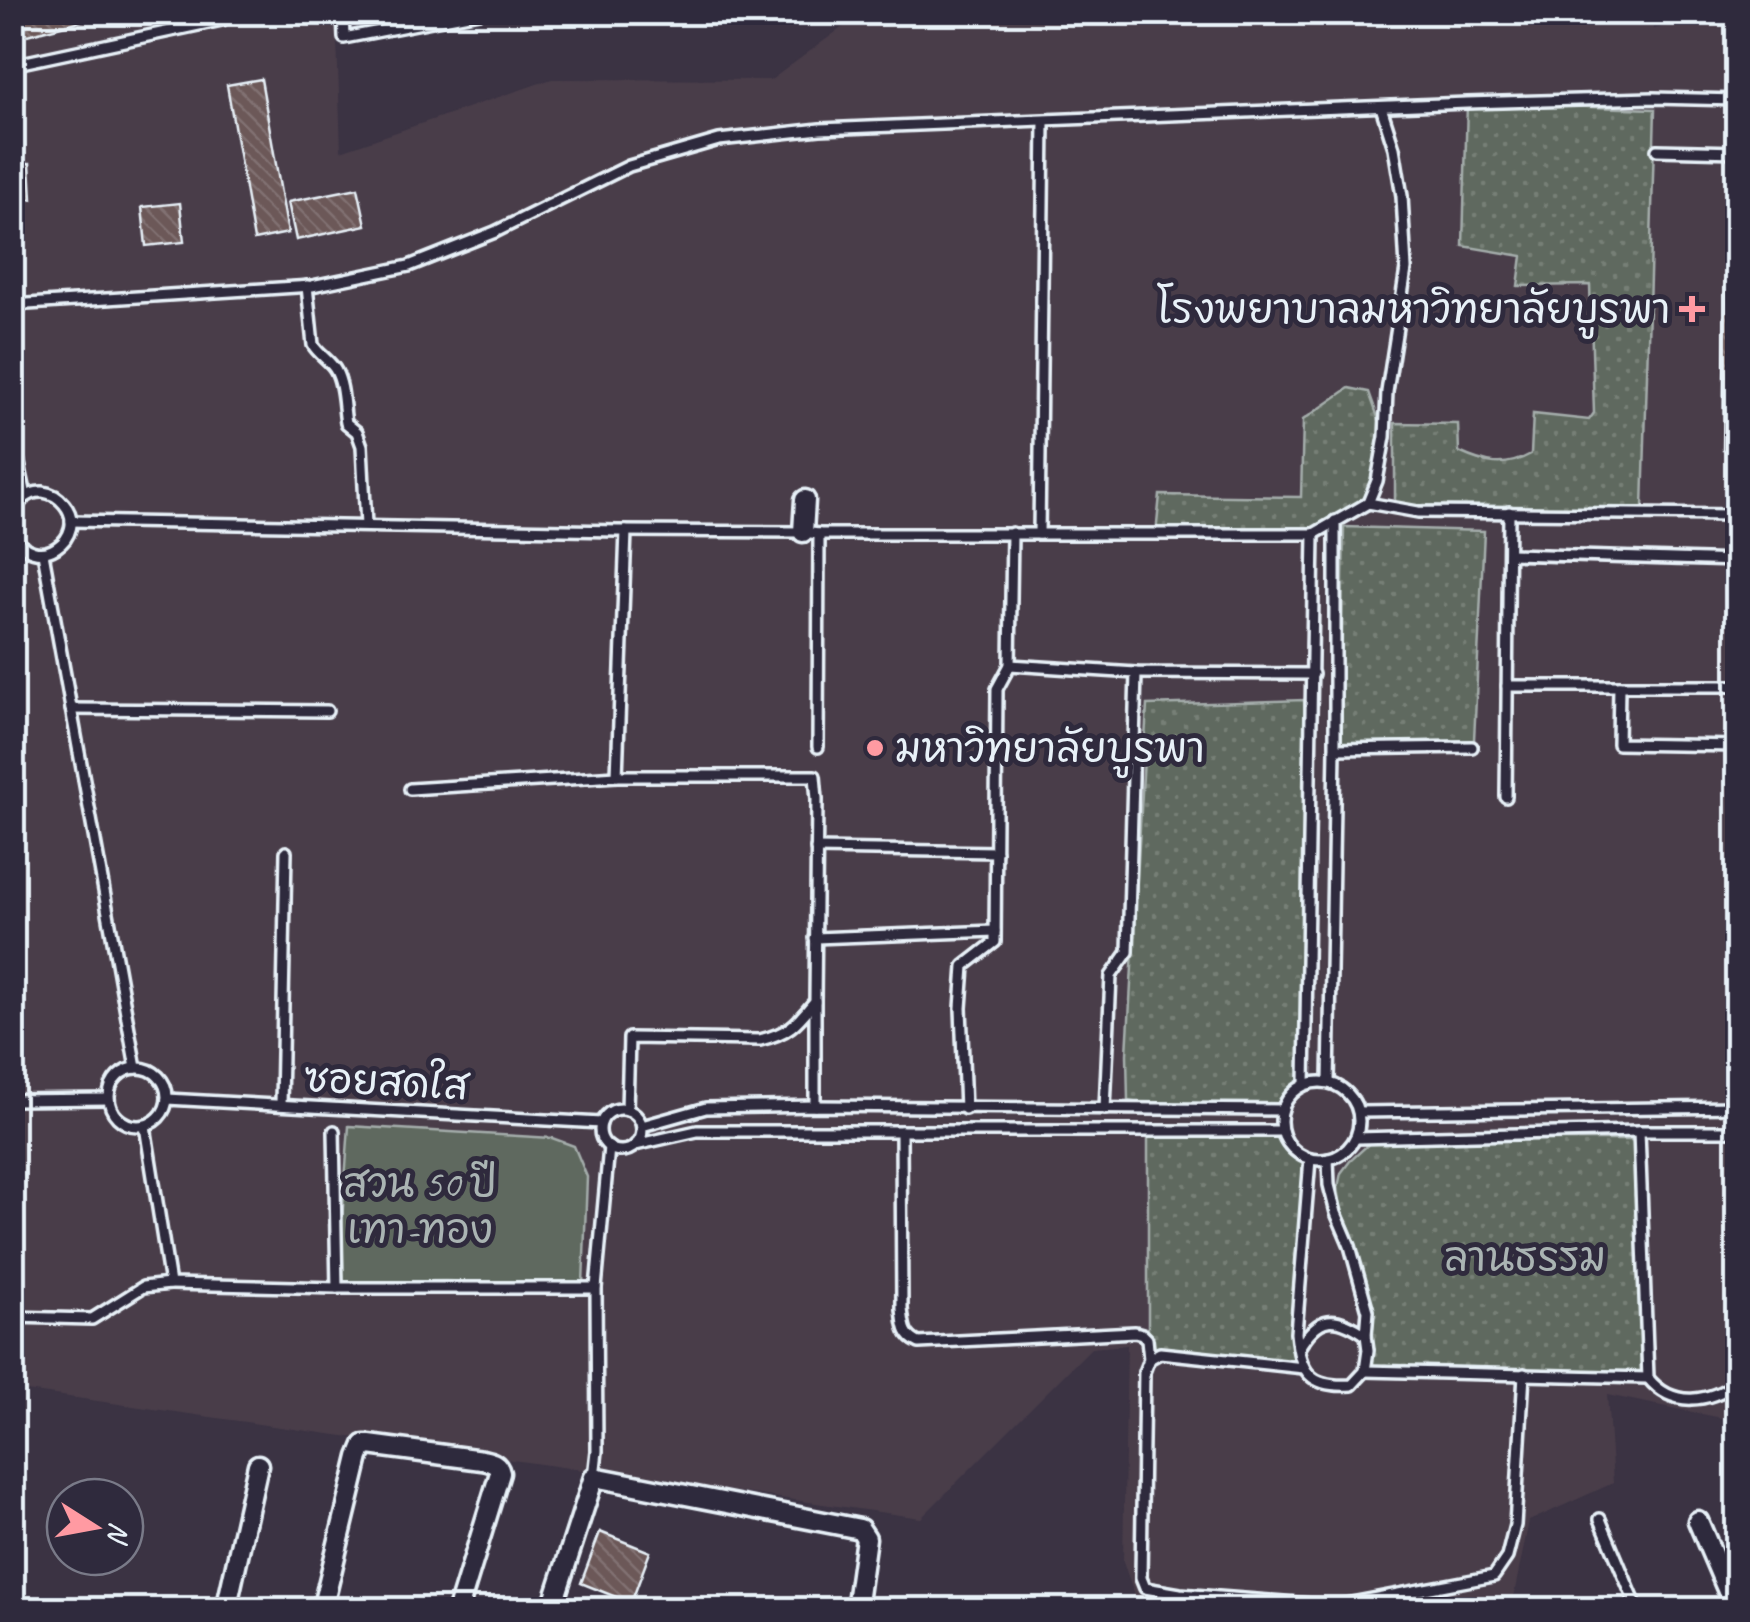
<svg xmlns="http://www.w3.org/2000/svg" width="1750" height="1622" viewBox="0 0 1750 1622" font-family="Caveat,'Playpen Sans Thai',sans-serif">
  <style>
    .built { fill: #4a3e4a }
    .grass { fill: url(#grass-dots); stroke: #a4adab; stroke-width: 2.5 }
    .park { fill: #5f695e; stroke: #a4adab; stroke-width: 2.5 }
    .building { fill: url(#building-back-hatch); stroke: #e8f1f8; stroke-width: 2.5 }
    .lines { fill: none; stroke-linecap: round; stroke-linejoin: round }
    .service-casing { stroke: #e8f1f8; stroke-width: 16 }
    .minor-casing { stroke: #e8f1f8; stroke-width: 25 }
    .service { stroke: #2f2a3d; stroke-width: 9 }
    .minor { stroke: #2f2a3d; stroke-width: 18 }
    .poi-dot { fill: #ff9aa2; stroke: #2f2a3d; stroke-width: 4 }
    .labels { text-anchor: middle; stroke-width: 10; stroke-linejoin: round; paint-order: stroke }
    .poi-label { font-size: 40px; fill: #e8f1f8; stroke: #2f2a3d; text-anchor: end }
    .street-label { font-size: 40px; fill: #e8f1f8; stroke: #2f2a3d }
    .park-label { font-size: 40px; fill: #aab4b3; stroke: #2f2a3d }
  </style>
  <defs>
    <pattern id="grass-dots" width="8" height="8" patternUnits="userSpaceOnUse" patternTransform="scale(2.5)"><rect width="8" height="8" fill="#5f695e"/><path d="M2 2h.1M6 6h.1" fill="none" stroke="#767f76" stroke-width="1.8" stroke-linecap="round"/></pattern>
    <pattern id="building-back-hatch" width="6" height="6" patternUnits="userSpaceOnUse" patternTransform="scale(2.5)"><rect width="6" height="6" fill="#6c5959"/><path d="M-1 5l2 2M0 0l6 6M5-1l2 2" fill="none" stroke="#817172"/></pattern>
  </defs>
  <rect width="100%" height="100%" fill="#3b3343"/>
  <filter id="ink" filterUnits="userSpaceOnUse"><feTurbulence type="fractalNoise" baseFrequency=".01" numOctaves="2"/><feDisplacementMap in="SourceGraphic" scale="20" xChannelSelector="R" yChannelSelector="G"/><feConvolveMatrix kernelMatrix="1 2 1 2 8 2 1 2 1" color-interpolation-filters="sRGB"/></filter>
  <g filter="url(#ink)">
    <path class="built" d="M943 12H1652L1654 29 1724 13H1737V1421L1607 1395 1613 1483 1529 1521 1511 1609H1140L1123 1562 1127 1345 1091 1348 921 1518 13 1389V13H336L341 151 552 79 771 80 851 21Z"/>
    <g class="grass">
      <path d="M1467 103 1655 109 1643 508 1395 509V423L1458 424 1459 452C1485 464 1504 469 1531 454L1533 414 1589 420 1594 413 1590 285 1518 286 1522 256 1463 246Z"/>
      <path d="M1349 388 1369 392 1385 437 1377 481 1359 508 1319 531 1156 534 1160 495 1301 497 1303 420Z"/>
      <path d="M1344 527 1484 531 1474 740 1340 743Z"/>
      <path d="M1304 700 1310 834 1305 1084 1272 1110H1177L1128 1101 1127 1054 1147 705Z"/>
      <path d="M1148 1131H1273L1303 1161 1296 1367 1148 1351Z"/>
      <path d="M1373 1140H1639L1648 1378 1373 1368 1370 1298 1352 1233 1341 1208 1338 1187 1341 1173 1350 1161Z"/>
    </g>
    <path class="park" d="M349 1126 552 1138 574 1146 587 1177 583 1284 445 1281 345 1282 337 1288Z"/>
    <g class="building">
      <path d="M12 12H99L100 16 12 39Z"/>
      <path d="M261 79 288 233 254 240 227 85Z"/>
      <path d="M30 163 32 199 12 200V164Z"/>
      <path d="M358 188 366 225 296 240 288 202Z"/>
      <path d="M1727 194H1738V450H1723Z"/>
      <path d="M180 203 184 242 146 246 142 207Z"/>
      <path d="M600 1532 650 1552 631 1603 581 1583Z"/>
    </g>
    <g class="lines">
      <defs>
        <g id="service">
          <path d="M343 12 344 38 479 12"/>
          <path d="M12 65 222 20 220 12"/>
          <path d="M1657 150 1738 152"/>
          <path d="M307 286 313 345C319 355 331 361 336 371 344 386 343 406 346 423L357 432 362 446 366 526"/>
          <path d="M12 305 312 286 409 266 495 232 629 166 719 140 820 129 1467 103 1653 98 1738 100"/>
          <path d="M12 431 26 496"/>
          <path d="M1368 503 1418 512 1738 515"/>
          <path d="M12 514C19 502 28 491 43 492 51 493 59 498 64 504 91 536 34 579 12 531"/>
          <path d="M71 521 618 531 803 532 819 534H1314L1368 503 1377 481 1385 437 1387 392 1406 269 1402 196 1394 148 1381 107"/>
          <path d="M626 531 617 776H815L817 799 815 1001C797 1023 790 1033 760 1040L629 1038 627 1110"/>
          <path d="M1039 534 1044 122"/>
          <path d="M43 553 136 1068"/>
          <path d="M1509 554 1738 561"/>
          <path d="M1010 665 1136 673 1313 674"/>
          <path d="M1507 686H1738"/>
          <path d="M1619 686 1618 744 1738 746"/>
          <path d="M71 709 327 711"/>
          <path d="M818 747 819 534"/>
          <path d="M1335 749 1472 747"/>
          <path d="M410 789 617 776"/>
          <path d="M1506 797 1509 512"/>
          <path d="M816 849 996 852"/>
          <path d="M815 938 995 931"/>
          <path d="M815 1001V1106"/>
          <circle cx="138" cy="1097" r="29"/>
          <circle cx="1320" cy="1121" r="39"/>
          <path d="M1329 1082 1335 749V521"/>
          <path d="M1305 1084 1314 534"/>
          <path d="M167 1099 601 1123"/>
          <path d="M12 1100 109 1099"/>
          <path d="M281 1105 286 852"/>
          <path d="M965 1109 961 1008 964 966 995 942 997 689 1010 665 1012 533"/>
          <path d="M1105 1109 1111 976 1128 952 1136 673"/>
          <circle cx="621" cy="1130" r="21"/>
          <path d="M1359 1112 1738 1107"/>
          <path d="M145 1126 170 1284 337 1288H596"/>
          <path d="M642 1126 706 1108 815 1106 1282 1110"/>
          <path d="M334 1131 337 1288"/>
          <path d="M901 1131 902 1309C904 1324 903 1336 919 1343L1135 1332 1142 1334 1147 1339 1149 1359"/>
          <path d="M1639 1131 1648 1378C1673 1409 1709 1402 1738 1382"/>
          <path d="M1356 1138 1639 1131H1738"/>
          <path d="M635 1145 697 1131H1282"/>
          <path d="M1310 1159 1296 1333C1300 1373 1310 1388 1352 1385L1365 1371 1368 1350 1366 1335 1368 1311 1350 1246 1336 1213 1329 1185 1328 1159"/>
          <path d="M12 1317 92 1319 143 1287 170 1284"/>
          <path d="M1299 1348C1319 1314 1335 1314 1366 1335"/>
          <path d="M1304 1368 1160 1353 1149 1359 1144 1372 1141 1578 1145 1588 1180 1594 1335 1606 1494 1576 1507 1557 1515 1525 1524 1374"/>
          <path d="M1365 1371 1648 1378"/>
          <path d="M594 1477 597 1451 596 1288 609 1147"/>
          <path d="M1600 1519 1638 1610"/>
        </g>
        <g id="minor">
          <path d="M803 532 805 500"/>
          <path d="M1698 1521 1736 1610"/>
          <path d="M226 1610 258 1465"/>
          <path d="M322 1610 359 1457 364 1445H369L482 1460C491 1462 498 1463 500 1473L458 1610"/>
          <path d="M551 1610 594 1477 860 1529 866 1538 856 1610"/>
        </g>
      </defs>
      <use href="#service" class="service-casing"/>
      <use href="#minor" class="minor-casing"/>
      <use href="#service" class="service"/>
      <use href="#minor" class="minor"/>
    </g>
  </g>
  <g class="poi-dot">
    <path d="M1687 294h10v10h10v10h-10v10h-10v-10h-10v-10h10z"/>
    <circle cx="875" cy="748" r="10"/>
  </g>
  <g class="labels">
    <g class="poi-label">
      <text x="1670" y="323">โรงพยาบาลมหาวิทยาลัยบูรพา</text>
      <text x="895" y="762" text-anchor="start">มหาวิทยาลัยบูรพา</text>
    </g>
    <g class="street-label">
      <text transform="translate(386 1081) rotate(3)" y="14">ซอยสดใส</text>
    </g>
    <g class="park-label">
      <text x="420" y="1197">สวน 50 ปี<tspan x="420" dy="46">เทา-ทอง</tspan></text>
      <text x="1525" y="1271">ลานธรรม</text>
    </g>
  </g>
  <rect width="1750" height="1622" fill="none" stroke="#2f2a3d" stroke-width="50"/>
  <rect x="25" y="25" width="1700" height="1572" fill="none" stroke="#e8f1f8" stroke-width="4" filter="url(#ink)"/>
  <g transform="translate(95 1527) rotate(101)"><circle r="48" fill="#2f2a3d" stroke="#797a88" stroke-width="2.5"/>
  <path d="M0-8L18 38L0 25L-18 38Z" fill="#ff9aa2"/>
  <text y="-15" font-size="28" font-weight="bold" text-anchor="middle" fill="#e8f1f8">N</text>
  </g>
</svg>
